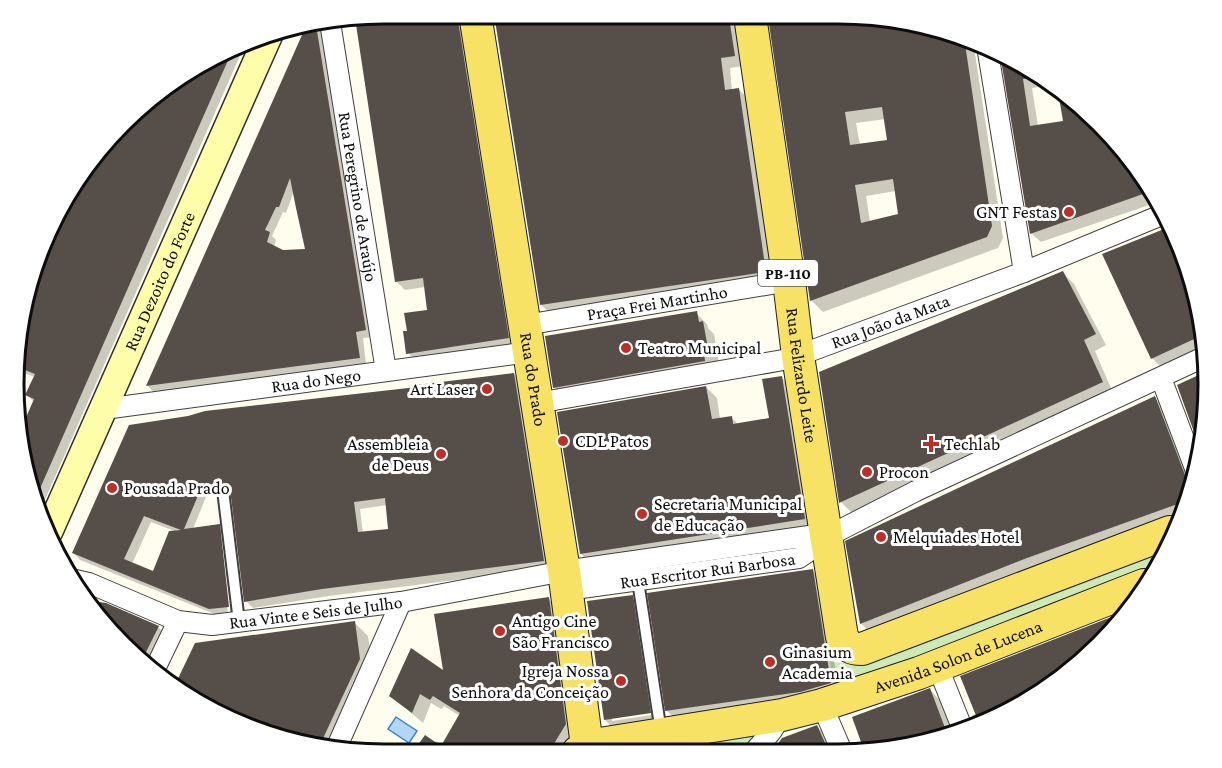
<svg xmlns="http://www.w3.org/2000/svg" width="1222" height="768" viewBox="0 0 1222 768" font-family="'Crimson Pro',serif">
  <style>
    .green { fill: #cce9b7 }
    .water { fill: #b3d6f5; stroke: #3a84cc; stroke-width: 1.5 }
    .shadow { fill: #0003; fill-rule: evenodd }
    .building { fill: #564f49; fill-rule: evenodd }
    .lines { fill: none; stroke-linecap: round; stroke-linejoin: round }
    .lane-casing { stroke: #404040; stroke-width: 14 }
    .street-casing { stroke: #404040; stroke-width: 22 }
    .secondary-casing { stroke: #2f2f2f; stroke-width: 30 }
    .primary-casing { stroke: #1e1e1e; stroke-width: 34 }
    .lane { stroke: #fff; stroke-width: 10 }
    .street { stroke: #fff; stroke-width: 20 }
    .secondary { stroke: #fefda9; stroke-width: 27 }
    .primary { stroke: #f7e265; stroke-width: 32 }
    .poi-dot { fill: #bc2e26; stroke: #fff; stroke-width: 2 }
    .labels { text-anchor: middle; stroke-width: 6; stroke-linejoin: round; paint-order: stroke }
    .shield { fill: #fff; stroke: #565656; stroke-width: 1.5 }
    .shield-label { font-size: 16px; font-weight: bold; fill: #0d0d0d }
    .street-label { font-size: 18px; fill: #0d0d0d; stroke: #fff }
    .poi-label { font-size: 18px; fill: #0d0d0d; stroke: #fff; text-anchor: start }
    .rim { fill: none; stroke: #0d0d0d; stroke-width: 3 }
  </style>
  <rect width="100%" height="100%" fill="#fffded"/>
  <g class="green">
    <path d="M1164 544 1147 580 834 687 830 662 862 664Z"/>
    <path d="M765 733 750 753H630Z"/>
  </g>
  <path class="water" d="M396 717 417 731 409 743 388 729Z"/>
  <g class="shadow">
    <path d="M384 14H467L516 346 416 361 408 353 409 332 429 311 425 287 405 290 397 282 357 18Z"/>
    <path d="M496 14 736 16 744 66 730 68 732 91 739 90 749 99 775 281 551 314 541 305Z"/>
    <path d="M781 16 886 17 973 40 1003 238 998 248 823 312 811 300ZM886 119 889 141 860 145 856 123ZM896 191 900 216 870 222 866 196Z"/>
    <path d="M321 24 372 337 363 338 366 364 154 393 148 386 307 26ZM294 191 306 250 283 251 274 247 276 240 272 236 283 212 286 213Z"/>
    <path d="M246 42 40 511 26 480 21 429H23L34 402 27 395 35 377 15 370 14 360 33 265 178 76Z"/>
    <path d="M1002 55 1055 85 1032 88 1038 126 1064 122V90L1158 198 1151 201 1152 204 1041 242 1031 233Z"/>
    <path d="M1169 229 1205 336 1204 351 1164 370 1152 358 1104 255Z"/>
    <path d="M1062 272 1074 284 1106 345 1095 351 1113 393 852 513 841 502Z"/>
    <path d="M696 313 707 324 708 328 714 334 719 363 566 399 554 387Z"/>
    <path d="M514 374 521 381 550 568 329 596 253 608 246 601 232 489 208 492 193 529 219 526 226 533 235 613 231 614 222 532H219L228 614 217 615 80 560 74 553 130 426ZM387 505 389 530 363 533 360 509ZM151 522 177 532 153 573 132 564Z"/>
    <path d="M781 377 792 388 815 529 592 565 581 554 706 387 717 398 720 419 732 418 738 424 770 420Z"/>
    <path d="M1155 397 1165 408 1194 484 1177 518 1037 568 871 634 861 623Z"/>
    <path d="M813 571 821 580 839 692 676 719 667 711Z"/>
    <path d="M631 597 642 608 661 724 616 731 605 720ZM658 711V714L612 721V718Z"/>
    <path d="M549 599 559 609 576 736 565 752H415L436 741 443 746 460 716 444 706 441 709 431 703 423 723 391 696 445 673Z"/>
    <path d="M87 602 106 605 158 627 165 634 148 667Z"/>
    <path d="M1130 612 1023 705 974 725 972 715 977 714 962 677Z"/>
    <path d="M355 623 368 636 373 673 337 751 242 726 175 688Z"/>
    <path d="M930 690 940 700 951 728 955 733 934 742 867 753 854 717Z"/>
    <path d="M817 726 825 735 833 754 774 753 783 739Z"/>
    <path d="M402 743 415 752H399Z"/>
  </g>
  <g class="building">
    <path d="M384 14H457L509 338 406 354 403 331H407L404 313 427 310 423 278 395 282 355 18Z"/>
    <path d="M494 14 720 16 721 25 730 24 735 56 721 58 725 90 739 88 766 272 540 305Z"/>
    <path d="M801 16 886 17 964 37 992 226 987 237 810 301 769 24 802 20ZM882 107 887 140 850 145 845 112ZM893 179 898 214 861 223 855 185Z"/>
    <path d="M316 25 366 330 356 332 360 358 146 386 306 26ZM290 178 296 208 305 249 283 250 267 242 270 232 265 230 276 207H279Z"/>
    <path d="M233 49 174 183 35 500 26 480 21 429 34 399 25 395 35 374 15 366 14 360 29 304 26 303 33 265 90 158 178 76Z"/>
    <path d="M1000 54 1040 77 1023 79 1030 126 1063 121 1057 86 1064 90 1150 188 1142 191 1143 194 1030 234Z"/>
    <path d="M1169 227 1205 334 1151 359 1102 254Z"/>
    <path d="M1063 271 1096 334 1084 340 1103 382 839 503 819 372Z"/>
    <path d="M697 311 699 322 703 321 707 343 708 352 704 353 705 361 553 388 545 336Z"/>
    <path d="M514 373 544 561 322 589 244 602 230 489 228 483H223L202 486 184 529 220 524 229 607 209 609 72 553 129 425 188 416 205 411 417 387V385ZM385 498 388 529 358 532 354 502ZM144 516 181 530 169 531 153 571 124 559Z"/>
    <path d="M1203 373 1198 440V443L1177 385Z"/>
    <path d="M782 376 805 519 580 554 557 412 706 386 712 419 732 416 733 424 769 418 762 379Z"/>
    <path d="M1155 396 1185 475 1189 481 1194 483 1186 501 1027 558 860 624 845 541Z"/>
    <path d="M813 569 831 683 800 692 665 711 647 593Z"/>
    <path d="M633 595 651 713 604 720 587 601Z"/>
    <path d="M549 597 566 724 549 752H413L425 735 441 746 460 713 433 696 430 700 420 694 412 713 389 696 411 648 443 670 434 614Z"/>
    <path d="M86 600 106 603 159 626 142 660Z"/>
    <path d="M1132 609 1023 705 979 723 960 676Z"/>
    <path d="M355 621 360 659 319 747 252 729 251 723 239 725 174 687 195 643Z"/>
    <path d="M930 688 948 736 934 742 865 753 852 717Z"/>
    <path d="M817 725 830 754 771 753 782 738Z"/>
  </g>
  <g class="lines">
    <defs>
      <g id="lane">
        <path d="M223 490 239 622"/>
        <path d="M638 581 661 732"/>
      </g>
      <g id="street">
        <path id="s1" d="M330 22 386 371"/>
        <path d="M987 46 1024 272"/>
        <path id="s2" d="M525 325 789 281"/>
        <path d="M1161 378 1196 471"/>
        <path id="s3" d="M537 403 789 359 1024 272 1164 214"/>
        <path id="s4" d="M104 409 529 352"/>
        <path id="s5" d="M71 579 89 583 178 621 212 625 401 602 564 571 809 536 835 530"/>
        <path id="s6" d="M567 590 799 558 840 530 916 491 1204 357"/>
        <path d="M937 665 963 730"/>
        <path d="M153 673 178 621"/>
        <path d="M822 705 843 754"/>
        <path d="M335 751 401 602"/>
        <path d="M753 753 771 732 782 715"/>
      </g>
      <g id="secondary">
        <path id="s7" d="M49 531 270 32"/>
      </g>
      <g id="primary">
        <path id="s8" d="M475 14 564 571 587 746"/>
        <path id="s9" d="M750 16 789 281 798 356 842 637C848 647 851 649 862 649L1170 532"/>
        <path id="s10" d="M578 752 587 746 782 715 822 705 919 673 1144 585"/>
      </g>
    </defs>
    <use href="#lane" class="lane-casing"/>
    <use href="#street" class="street-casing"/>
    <use href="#secondary" class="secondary-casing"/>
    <use href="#primary" class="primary-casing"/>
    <use href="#lane" class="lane"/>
    <use href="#street" class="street"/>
    <use href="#secondary" class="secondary"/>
    <use href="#primary" class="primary"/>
  </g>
  <g class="poi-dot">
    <circle cx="1069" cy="212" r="6"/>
    <circle cx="626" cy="348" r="6"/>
    <circle cx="487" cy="389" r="6"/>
    <circle cx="563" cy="441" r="6"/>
    <path d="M928 435h6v6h6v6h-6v6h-6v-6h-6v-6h6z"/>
    <circle cx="441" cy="454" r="6"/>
    <circle cx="867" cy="472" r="6"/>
    <circle cx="112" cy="488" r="6"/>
    <circle cx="642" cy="514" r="6"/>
    <circle cx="881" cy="537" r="6"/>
    <circle cx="500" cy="631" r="6"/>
    <circle cx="770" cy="662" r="6"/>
    <circle cx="621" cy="681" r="6"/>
  </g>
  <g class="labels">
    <rect class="shield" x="758" y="260" width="60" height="26" rx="4.5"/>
    <g class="shield-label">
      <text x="788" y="279">PB-110</text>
    </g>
    <g class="street-label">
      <text dy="6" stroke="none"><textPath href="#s1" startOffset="177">Rua Peregrino de Araújo</textPath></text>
      <text dy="6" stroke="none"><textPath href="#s7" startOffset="273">Rua Dezoito do Forte</textPath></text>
      <text dy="6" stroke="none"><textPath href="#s2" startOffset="134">Praça Frei Martinho</textPath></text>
      <text dy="6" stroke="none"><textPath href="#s3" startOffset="364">Rua João da Mata</textPath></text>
      <text dy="6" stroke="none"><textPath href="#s9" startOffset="363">Rua Felizardo Leite</textPath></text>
      <text dy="6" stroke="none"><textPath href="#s8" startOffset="370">Rua do Prado</textPath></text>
      <text dy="6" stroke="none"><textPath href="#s4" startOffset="214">Rua do Nego</textPath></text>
      <text dy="6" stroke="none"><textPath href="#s6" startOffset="142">Rua Escritor Rui Barbosa</textPath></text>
      <text dy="6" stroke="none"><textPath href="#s5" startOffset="254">Rua Vinte e Seis de Julho</textPath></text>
      <text dy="6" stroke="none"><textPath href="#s10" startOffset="394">Avenida Solon de Lucena</textPath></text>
    </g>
    <g class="poi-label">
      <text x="1057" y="218" text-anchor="end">GNT Festas</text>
      <text x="638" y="354">Teatro Municipal</text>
      <text x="475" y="395" text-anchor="end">Art Laser</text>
      <text x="575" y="447">CDL Patos</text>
      <text x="429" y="450" text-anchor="end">Assembleia<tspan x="429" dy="21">de Deus</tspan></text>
      <text x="944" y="450">Techlab</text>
      <text x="879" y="478">Procon</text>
      <text x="124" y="494">Pousada Prado</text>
      <text x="654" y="510">Secretaria Municipal<tspan x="654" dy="21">de Educação</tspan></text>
      <text x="893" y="543">Melquiades Hotel</text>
      <text x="512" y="627">Antigo Cine<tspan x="512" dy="21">São Francisco</tspan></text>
      <text x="782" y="658">Ginasium<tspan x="782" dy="21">Academia</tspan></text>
      <text x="609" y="677" text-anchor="end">Igreja Nossa<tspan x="609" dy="21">Senhora da Conceição</tspan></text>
    </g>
  </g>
  <path d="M0 0H1222V768H0ZM384 24H838A360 360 0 0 1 1198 384V384A360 360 0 0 1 838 744H384A360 360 0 0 1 24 384V384A360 360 0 0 1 384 24Z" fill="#fff" fill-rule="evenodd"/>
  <path class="rim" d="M384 24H838A360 360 0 0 1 1198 384V384A360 360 0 0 1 838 744H384A360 360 0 0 1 24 384V384A360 360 0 0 1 384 24Z"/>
</svg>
